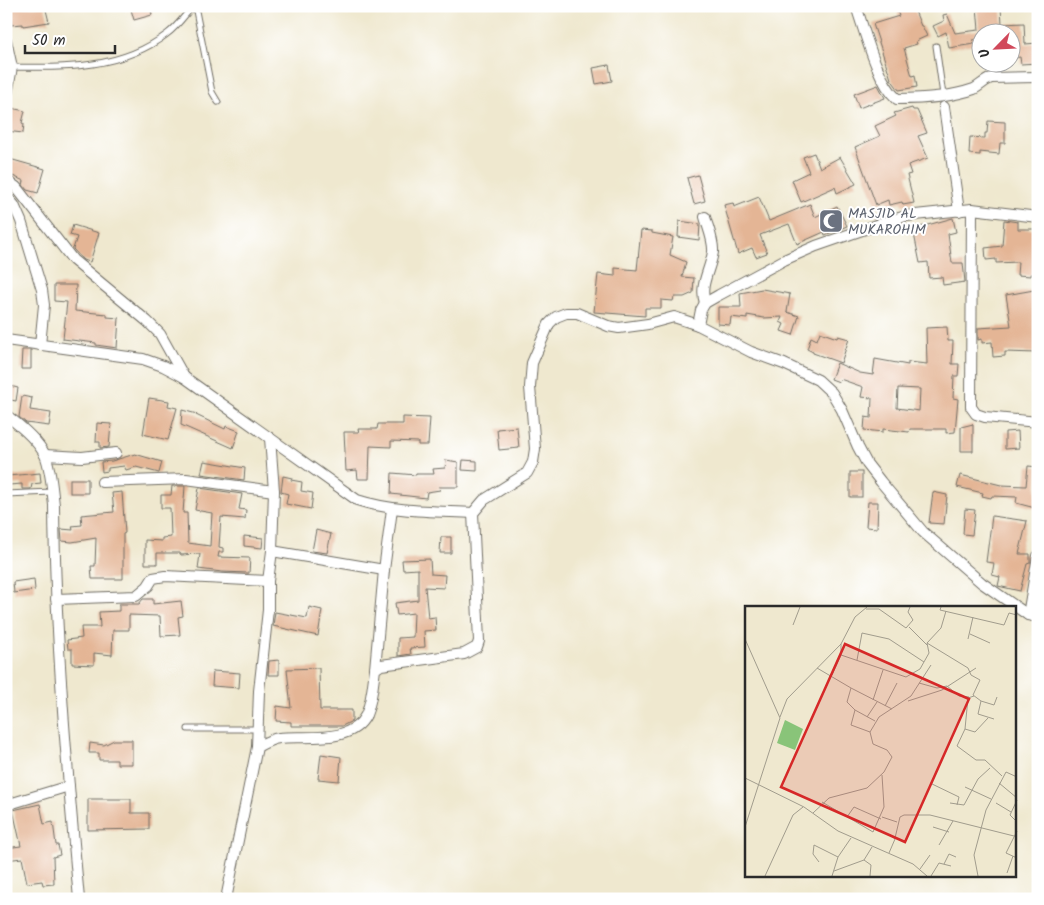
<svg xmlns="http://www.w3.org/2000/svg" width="1044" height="905" viewBox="0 0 1044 905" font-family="Kalam,sans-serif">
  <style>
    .building { fill: #e4b595; fill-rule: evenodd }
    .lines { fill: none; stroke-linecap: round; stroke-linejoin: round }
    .service-casing { stroke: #706d64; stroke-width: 7 }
    .minor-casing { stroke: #706d64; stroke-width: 12 }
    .service { stroke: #fff; stroke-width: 5 }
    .minor { stroke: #fff; stroke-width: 10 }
    .labels { text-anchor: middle; stroke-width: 4; stroke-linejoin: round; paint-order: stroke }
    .worship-label { font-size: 14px; fill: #5b616d; stroke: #fff; text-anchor: start }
    .inset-road { fill: none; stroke: #a19c8d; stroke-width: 1 }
    .view { fill: #d62828; fill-opacity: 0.15; stroke: #d62828; stroke-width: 2.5 }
    .inset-edge { fill: none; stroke: #2b2b2b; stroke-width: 2.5 }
  </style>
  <rect width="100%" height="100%" fill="#fff"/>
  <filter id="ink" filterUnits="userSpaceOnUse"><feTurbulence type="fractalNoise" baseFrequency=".02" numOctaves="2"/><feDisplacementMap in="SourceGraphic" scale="10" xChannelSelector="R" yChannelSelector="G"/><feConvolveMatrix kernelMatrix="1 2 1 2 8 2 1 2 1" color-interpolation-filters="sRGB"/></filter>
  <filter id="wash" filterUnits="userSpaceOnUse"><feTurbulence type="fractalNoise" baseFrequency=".0096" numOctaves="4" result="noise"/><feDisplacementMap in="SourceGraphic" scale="20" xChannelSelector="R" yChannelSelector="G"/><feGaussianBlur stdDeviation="1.12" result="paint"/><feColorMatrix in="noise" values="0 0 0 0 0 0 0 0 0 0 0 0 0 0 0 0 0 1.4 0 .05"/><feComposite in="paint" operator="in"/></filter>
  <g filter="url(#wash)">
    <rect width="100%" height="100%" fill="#efe8cf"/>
    <g id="blocks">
      <g class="building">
        <path d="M45 6 49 22 23 26V24L11 25 10 7Z"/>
        <path d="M130 6H150L152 15 134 20Z"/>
        <path d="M895 6H913L921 26H922L927 36 916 41 917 44 904 48 912 76 915 75 917 87 899 90 891 79 873 24 899 16Z"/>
        <path d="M987 6 1001 7 1002 24 1024 23 1025 44 1038 43V63L1021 64 1020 57 1012 58V32H982V39L973 40 974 44 949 48 946 32 938 36 933 26 944 21 943 15 947 14 955 33 979 30 977 7Z"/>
        <path d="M609 65 612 81 596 84 593 68Z"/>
        <path d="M878 85 885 98 859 108 854 94Z"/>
        <path d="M11 108 25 111 22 123 24 124 23 133 6 131V121H8Z"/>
        <path d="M912 108 913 110H917L927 133 918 136 928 158 908 165 911 174 907 175 914 203 903 205 902 202 889 205 888 200 876 205 855 147 880 136 875 126 896 116 894 113Z"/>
        <path d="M988 121 1005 122V143H1000L999 154 980 152V155L969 154 970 137 985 138V133H987Z"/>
        <path d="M814 153 820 168 840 157 856 184 837 193 835 187 801 202 792 180 809 172 803 157Z"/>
        <path d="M6 158 45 169 38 193 27 190 23 185 24 181 6 173Z"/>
        <path d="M698 175 705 201 694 204 687 178Z"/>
        <path d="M759 197 769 221 810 204 815 217 837 206 847 226 825 235 824 232 797 244 789 224 760 235 767 253 756 257 752 248 738 254 724 205 733 203 734 207Z"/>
        <path d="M953 218 956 232 948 234 952 263H963L965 282 943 285 942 277 929 278 928 262 920 263 913 229Z"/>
        <path d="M1004 220 1018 222V229H1037L1038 274H1030L1031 276 1017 275 1018 262 996 263V259L986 260 985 248 1002 246Z"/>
        <path d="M679 221 700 224 699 240 678 237Z"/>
        <path d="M73 225 99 233 90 262 83 260 73 249 77 237 70 235Z"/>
        <path d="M641 230 652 231V233L673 237 670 255 686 262 682 277 694 278 693 293 684 297H674L673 301 661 300V308H645V316L594 312 598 274 615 276V268L637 270Z"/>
        <path d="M54 285H76L75 311 107 314V317L119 318 117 348 96 345V343L63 339 67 302 54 301Z"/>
        <path d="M762 289 790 294 787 312 799 316 793 335 781 331 784 324 780 322 782 317 764 318 747 315V319L731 317 730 325 718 324V307H741L740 293Z"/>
        <path d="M1034 290 1038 308 1037 353 1005 352V356L993 357 992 342 982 343V339L978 340V328L1011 326 1006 295Z"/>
        <path d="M947 327 948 341H953L952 364H959L958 376H954L953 398 958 399 955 432 946 433V429H910L909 432 883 429V432L864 430 865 417 871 418 872 398 861 397 863 387 840 379 839 382 831 379 837 363 860 373 873 375 875 359 908 365V362L927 364 926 328ZM898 388 920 389 919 411 897 408Z"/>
        <path d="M820 332 837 338 838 336 849 339 841 363 813 353V352L807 349 811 337 817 340Z"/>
        <path d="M22 350H31V369H21Z"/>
        <path d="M6 385 18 388 16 401 6 399Z"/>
        <path d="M22 396 32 398 30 410 51 413 49 426 26 423 19 417Z"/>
        <path d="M149 398 169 401 168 406 177 408 168 440 143 434Z"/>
        <path d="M182 410 197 414 196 415 225 429 226 426 239 431 233 448 181 425Z"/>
        <path d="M403 417 430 418 428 445H418V442L391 441V447L370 446 369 479H358L357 470 346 471 344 432H359L358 429H377L378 424H403Z"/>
        <path d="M97 423 111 424 109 447 100 448V442H96Z"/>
        <path d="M973 424V451H961V427Z"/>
        <path d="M517 427 519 448 499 450 497 429Z"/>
        <path d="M1018 431 1019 448 1005 449V432Z"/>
        <path d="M135 454 162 462 159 473 136 467 126 470 124 466 108 468V471L102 472 101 462 112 461Z"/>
        <path d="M446 460 458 462V487H439L440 490 427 492 426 498 391 494 392 473 416 475V474H434L433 469 445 468Z"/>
        <path d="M463 460 477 461V471L462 470Z"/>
        <path d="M204 461 245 468 244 480 201 474Z"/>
        <path d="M1028 466 1038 467 1035 508 1016 503 1017 497 992 496 991 498 982 496 983 493 957 487 960 475 1001 485 1026 486Z"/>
        <rect x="850" y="472" width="12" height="25"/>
        <path d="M40 473 41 483 32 484 31 489H22V484L9 485 8 476Z"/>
        <path d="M283 476 292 478 291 480 302 482 301 491 313 493 311 509 286 504 288 494 281 492Z"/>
        <rect x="70" y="479" width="18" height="14"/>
        <path d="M172 486H185L183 513H187L188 543 210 546 212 513 195 510 199 488 242 494 239 509 246 510 245 519 221 517 219 547 223 548V552H219L218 557 250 558 249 573 222 572 198 569 200 554 181 555 180 553H157V564H145V540L162 541V538L171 537 170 508H161V495H171Z"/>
        <path d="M122 492 125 533 123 534V579H92L91 566H95L96 538 72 542 62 541 61 529 73 530 72 526 82 525 81 515 114 512 112 493Z"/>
        <path d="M933 492 947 495 944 524 929 523Z"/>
        <path d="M868 502H878L877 528 866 527Z"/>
        <path d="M965 509 975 510 972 535 963 534Z"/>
        <path d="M992 516 1027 521 1019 554H1030V563L1027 564 1020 591 998 586 1000 577 992 575 994 563 986 562Z"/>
        <path d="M316 530 331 534 327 553 312 551Z"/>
        <path d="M244 536 263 538 262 548 244 546Z"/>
        <path d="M441 537H451V553H440Z"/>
        <path d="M430 559 431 574 445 575 444 588 425 587 428 618 435 617 436 630 424 631 425 647 410 648 411 654 398 656V638L413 637 414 613 397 615 395 603 418 600V569L403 570 402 560Z"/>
        <path d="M34 579 35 590 14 593 13 582Z"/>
        <path d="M143 599H153V604L181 601 183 616 178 617 180 635 161 636 160 616 129 615V630H113L112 655 94 653V665L72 664V649H68L67 640 82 638 81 627H100L99 612 119 611V604H139Z"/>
        <path d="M309 607 322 610 318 636 273 626 275 612 307 618Z"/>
        <path d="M279 660V675H268L269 661Z"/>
        <path d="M319 668 320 710H352V721L342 726H291V722L276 721 277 706 291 708 287 669Z"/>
        <path d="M213 671 240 673 239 688 212 686Z"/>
        <path d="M114 740H132V764H117V760H99V753H89L90 743 104 745Z"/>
        <path d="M321 754 341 757 339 781 318 779Z"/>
        <path d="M88 799H131V813H149V829L88 830Z"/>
        <path d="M40 804 44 824 53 822 56 845H58L60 855 53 857 54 884 43 885 42 881 27 883 22 858 6 860V848L21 846 13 810Z"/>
      </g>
    </g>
  </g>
  <g filter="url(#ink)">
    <use href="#blocks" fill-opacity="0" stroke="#706d64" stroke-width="1"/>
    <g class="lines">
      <defs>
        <g id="service">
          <path d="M195 6 212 92 218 102"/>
          <path d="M936 46 943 95"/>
          <path d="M12 67C66 68 122 69 167 34 177 27 185 15 193 6"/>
          <path d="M6 494 52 492"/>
          <path d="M188 729H257"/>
        </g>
        <g id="minor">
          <path d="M856 6C865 32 877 81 897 99 922 99 951 97 974 89 980 86 984 81 991 78L1038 77"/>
          <path d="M6 40 12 67 6 100"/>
          <path d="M944 107 959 211"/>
          <path d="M6 180 16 187 73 260 147 321 160 334 184 377"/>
          <path d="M6 196 14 205 21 221 42 290 44 305 40 345"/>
          <path d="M972 209 971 407 976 414 985 417 1038 422"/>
          <path d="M705 217C708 228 714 241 713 252 710 271 699 285 705 303"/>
          <path d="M698 325 701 310 705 303 719 295 784 260 816 246 888 221 906 216 972 209 1038 217"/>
          <path d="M6 340 143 359 163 366 184 377 357 500C394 512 434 511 473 513"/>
          <path d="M6 415C18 424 38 441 45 455 51 469 52 489 54 505 55 636 67 768 79 899"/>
          <path d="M45 455 82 457 116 453"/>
          <path d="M102 482 186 479 274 491"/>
          <path d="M272 551 384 570"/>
          <path d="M56 599 136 596 148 586 153 578 165 576 268 581"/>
          <path d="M1028 615 1038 556"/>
          <path d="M375 669 384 570 392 509"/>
          <path d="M257 747 259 691 268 610V581L272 551 274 491 270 438"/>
          <path d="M6 805 69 786"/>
          <path d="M226 899 257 747C264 743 271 739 279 738 305 735 351 745 366 715 372 701 373 684 375 669L381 665 464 654 477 647 479 641 473 513 484 500 527 473 533 462 535 449 530 387 532 363 549 324 556 317 566 313H577L608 326 619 328 648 324 674 317 698 325 751 352 784 364 818 380 832 393 842 410 858 447 867 464 881 482 923 532 982 583 1028 615 1038 617"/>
        </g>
      </defs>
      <use href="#service" class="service-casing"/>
      <use href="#minor" class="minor-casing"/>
      <use href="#service" class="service"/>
      <use href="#minor" class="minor"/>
    </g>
  </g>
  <defs>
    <symbol id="mosque-square" viewBox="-11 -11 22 22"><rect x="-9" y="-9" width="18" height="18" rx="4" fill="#6b7280" stroke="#fff"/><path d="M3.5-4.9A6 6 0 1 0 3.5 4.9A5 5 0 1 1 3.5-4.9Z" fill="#fff"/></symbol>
  </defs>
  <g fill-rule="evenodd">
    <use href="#mosque-square" x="817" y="207" width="28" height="28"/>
  </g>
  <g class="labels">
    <g class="worship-label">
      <text x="848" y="218">MASJID AL<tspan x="848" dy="16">MUKAROHIM</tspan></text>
    </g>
  </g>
  <g transform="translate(745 606)">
    <rect width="271" height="271" fill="#efe8cf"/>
    <path d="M40 114 58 123 50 144 32 137Z" fill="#89c479"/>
    <path class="inset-road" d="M196 1 195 4 259 19 264 7 272 9M121 3H134L161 22 168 14 163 6 165 1M48 19 55 1M164 21 182 39M225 28 245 37M0 33 35 112 0 221M223 33 228 11M182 37 223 62 226 69 235 74 228 89 236 95 233 108 249 113M96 38V49L161 71 175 63 184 47 182 37 196 22 201 5M112 54 117 27 144 33 179 56M87 69 96 49M174 77 192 82 202 80 214 90 224 91M106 82 147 103M128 94 138 64M163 95 197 84 231 62M236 95 249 99 252 91M140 100 152 77M110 104 130 115M35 111 42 93 96 38 110 11 122 1M122 111 132 96M243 112 230 126 220 123 212 140 231 154H240L257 170M220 123 223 92 229 90M125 126 134 111 166 90 186 59M0 172 59 201 93 225 168 258 182 270M185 177 214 191 212 199M254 177 272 192M220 181 246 193M272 194 265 209 272 216M77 196 128 226 139 201 137 169M205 197 219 199 233 173 245 162M251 197 266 206M68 207 84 192 122 182 139 166 147 151 142 144 128 138 125 126 106 119 110 104 102 96 106 82 72 62M102 211 109 201 136 213M137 211 152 216M188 221 204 226M272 225 261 247 272 252M144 228 150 233 144 247M150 232 155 211 159 209H185L269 230M194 239 208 215M119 254 126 259 125 270M74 256 68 248 69 239 93 251M199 258 204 248 211 251M175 263 185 249M89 265 119 254 127 241M262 267 268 250M20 270 48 209 58 201M87 270 93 251 106 232M186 270 194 257 206 260M233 270 229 249 241 204 261 166 272 171"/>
    <path class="view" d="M100 38 224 93 160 236 36 181Z"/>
    <rect width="271" height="271" class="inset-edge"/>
  </g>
  <rect width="1044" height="905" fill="none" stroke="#fff" stroke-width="25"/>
  <g transform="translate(996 48) rotate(246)"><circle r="24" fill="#ffffff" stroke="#aaaaaa"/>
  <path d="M0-4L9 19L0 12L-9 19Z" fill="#d1495b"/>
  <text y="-8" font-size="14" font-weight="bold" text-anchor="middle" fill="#2b2b2b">U</text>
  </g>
  <path d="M25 45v8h90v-8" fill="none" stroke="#2b2b2b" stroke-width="2.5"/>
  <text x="32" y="45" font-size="15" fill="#2b2b2b" stroke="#ffffff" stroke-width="4" paint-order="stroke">50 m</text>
</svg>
